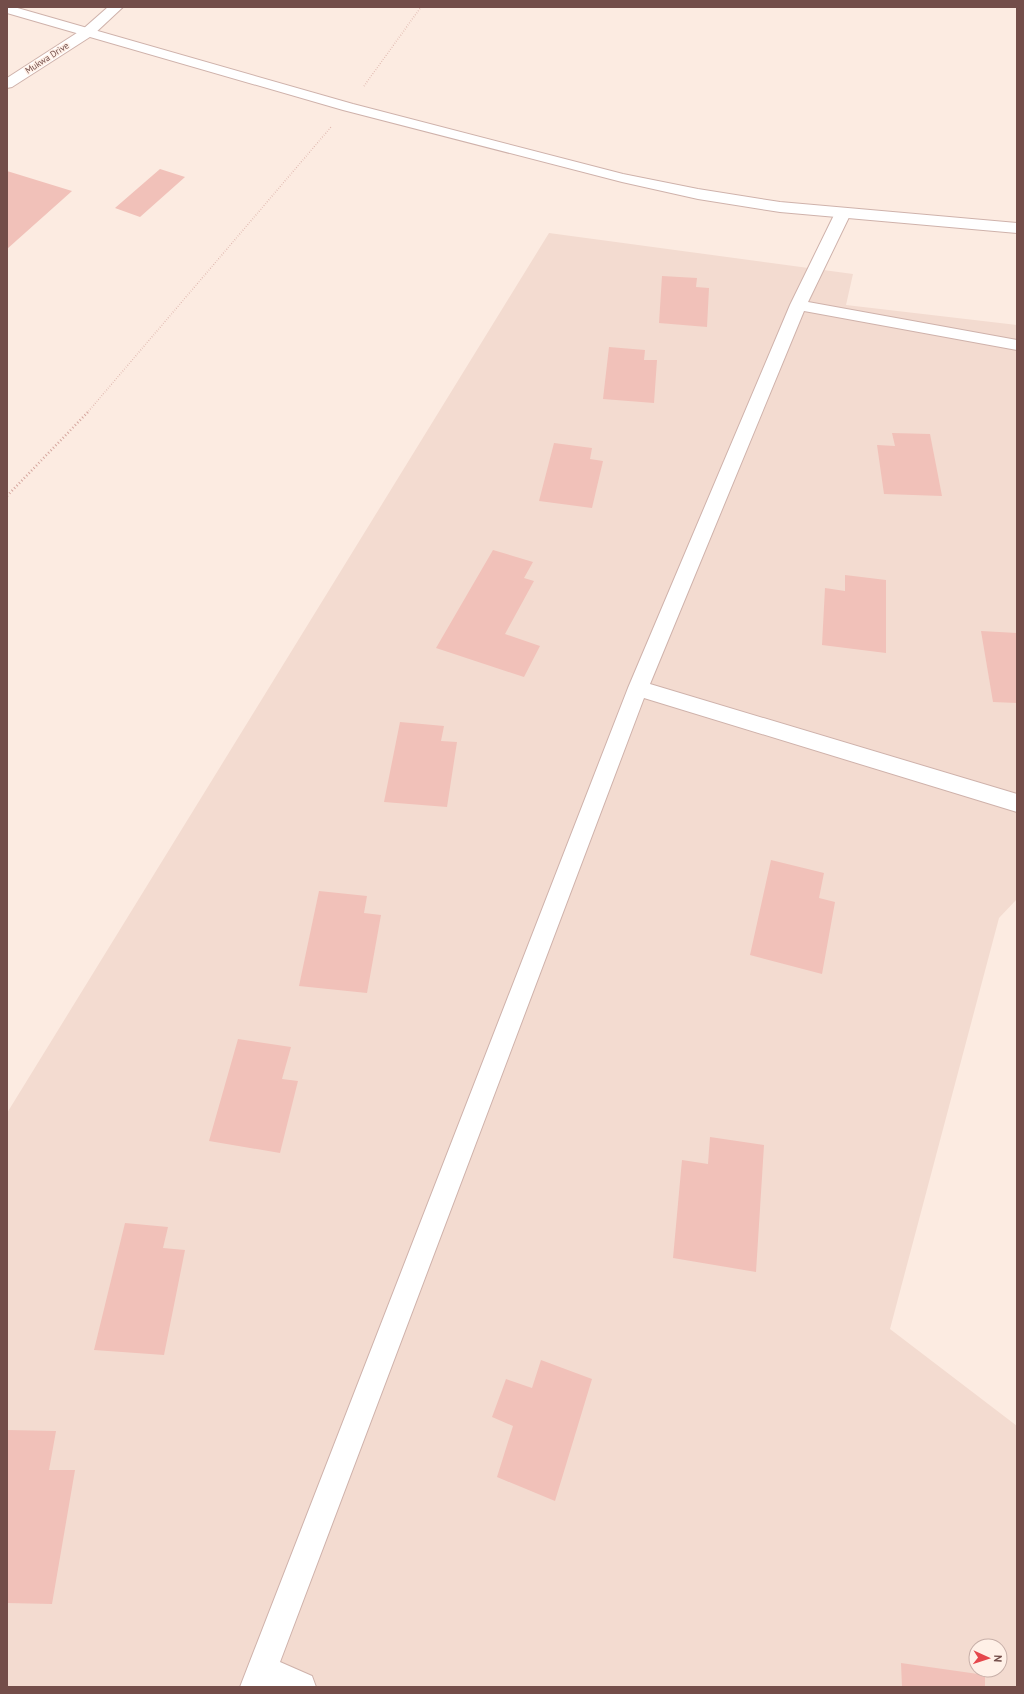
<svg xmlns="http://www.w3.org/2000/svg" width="1024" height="1694" viewBox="0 0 1024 1694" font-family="'PT Sans',sans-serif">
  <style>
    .residential { fill: #f3dbd0; fill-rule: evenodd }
    .building { fill: #f1c1b9 }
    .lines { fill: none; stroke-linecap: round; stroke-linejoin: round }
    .minor-casing { stroke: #cfb2ab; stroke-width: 2 }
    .tertiary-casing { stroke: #cfb2ab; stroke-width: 2 }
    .path-far1 { stroke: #d5a59d; stroke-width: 1.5; stroke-dasharray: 0.5 2; stroke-linecap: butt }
    .path { stroke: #d5a59d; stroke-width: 2.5; stroke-dasharray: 1 2.5; stroke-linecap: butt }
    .minor { fill: #fff; fill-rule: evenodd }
    .tertiary { fill: #fff; fill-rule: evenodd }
    .labels { text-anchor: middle; stroke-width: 3; stroke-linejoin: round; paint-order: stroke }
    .far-street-label { font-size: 9px; fill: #734d49; stroke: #fff0e7 }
  </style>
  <rect width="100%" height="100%" fill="#fcebe1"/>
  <path class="residential" d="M549 233 853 274 846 305 1017 325V899L999 918 890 1329 1017 1426V1687H7V1113ZM976 1646H1000V1670H976Z"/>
  <g class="building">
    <path d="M160 169 185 177 140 217 115 208Z"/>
    <path d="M7 171 72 191 7 249Z"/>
    <path d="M662 276 697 278 696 287 709 288 707 327 659 323Z"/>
    <path d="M609 347 645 350 644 360H657L654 403 603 399Z"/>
    <path d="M892 433 930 434 942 496 884 494 877 445 895 446Z"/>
    <path d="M554 443 592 448 590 459 603 461 592 508 539 501Z"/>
    <path d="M493 550 533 562 524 578 534 581 505 634 540 646 524 677 436 648Z"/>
    <path d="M845 575 886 580V653L822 645 825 588 845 591Z"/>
    <path d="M981 631 1017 633V703L993 702Z"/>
    <path d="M400 722 444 726 441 741 457 742 447 807 384 802Z"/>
    <path d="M771 860 824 873 819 898 835 902 822 974 750 955Z"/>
    <path d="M319 891 367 896 364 913 381 915 367 993 299 986Z"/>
    <path d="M238 1039 291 1047 282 1079 298 1081 280 1153 209 1141Z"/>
    <path d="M710 1137 764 1145 756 1272 673 1258 682 1160 708 1164Z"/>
    <path d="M125 1223 168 1227 163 1248 185 1250 164 1355 94 1350Z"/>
    <path d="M541 1360 592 1379 555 1501 497 1477 513 1426 492 1417 506 1379 532 1388Z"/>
    <path d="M7 1430 56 1431 49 1470H75L52 1604 7 1603Z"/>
    <path d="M901 1663 985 1675V1687H902Z"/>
  </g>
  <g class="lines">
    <defs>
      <g id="minor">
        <path d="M108 7H123L93 35 12 87 7 88V78L83 29Z"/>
        <path d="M843 208 848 210 851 213 808 302 1017 340V350L804 311 650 684 1017 794V812L644 698 280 1662 312 1676 316 1687H240L628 688 790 305 835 213 838 210Z"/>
      </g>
      <path id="tertiary" d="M7 7H14L353 104 623 174 698 189 780 202 1017 223V233L780 212 698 199 622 182 343 110 7 13Z"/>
    </defs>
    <use href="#minor" class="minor-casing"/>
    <use href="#tertiary" class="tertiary-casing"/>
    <g class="path-far1">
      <path d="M364 86 421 7"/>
      <path d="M87 413 331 127"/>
    </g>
    <path class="path" d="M7 496 88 412"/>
    <use href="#minor" class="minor"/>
    <use href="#tertiary" class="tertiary"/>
  </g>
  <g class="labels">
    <g class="far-street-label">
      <text transform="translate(47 58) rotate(-33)" y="3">Mukwa Drive</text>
    </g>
  </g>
  <rect width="1024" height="1694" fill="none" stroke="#734d49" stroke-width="16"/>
  <g transform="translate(988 1658) rotate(93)"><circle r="19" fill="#fff0e7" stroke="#c7afa8"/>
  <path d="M0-3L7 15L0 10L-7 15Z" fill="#e5474c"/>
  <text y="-6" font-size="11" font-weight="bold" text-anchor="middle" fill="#734d49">N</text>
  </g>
</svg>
